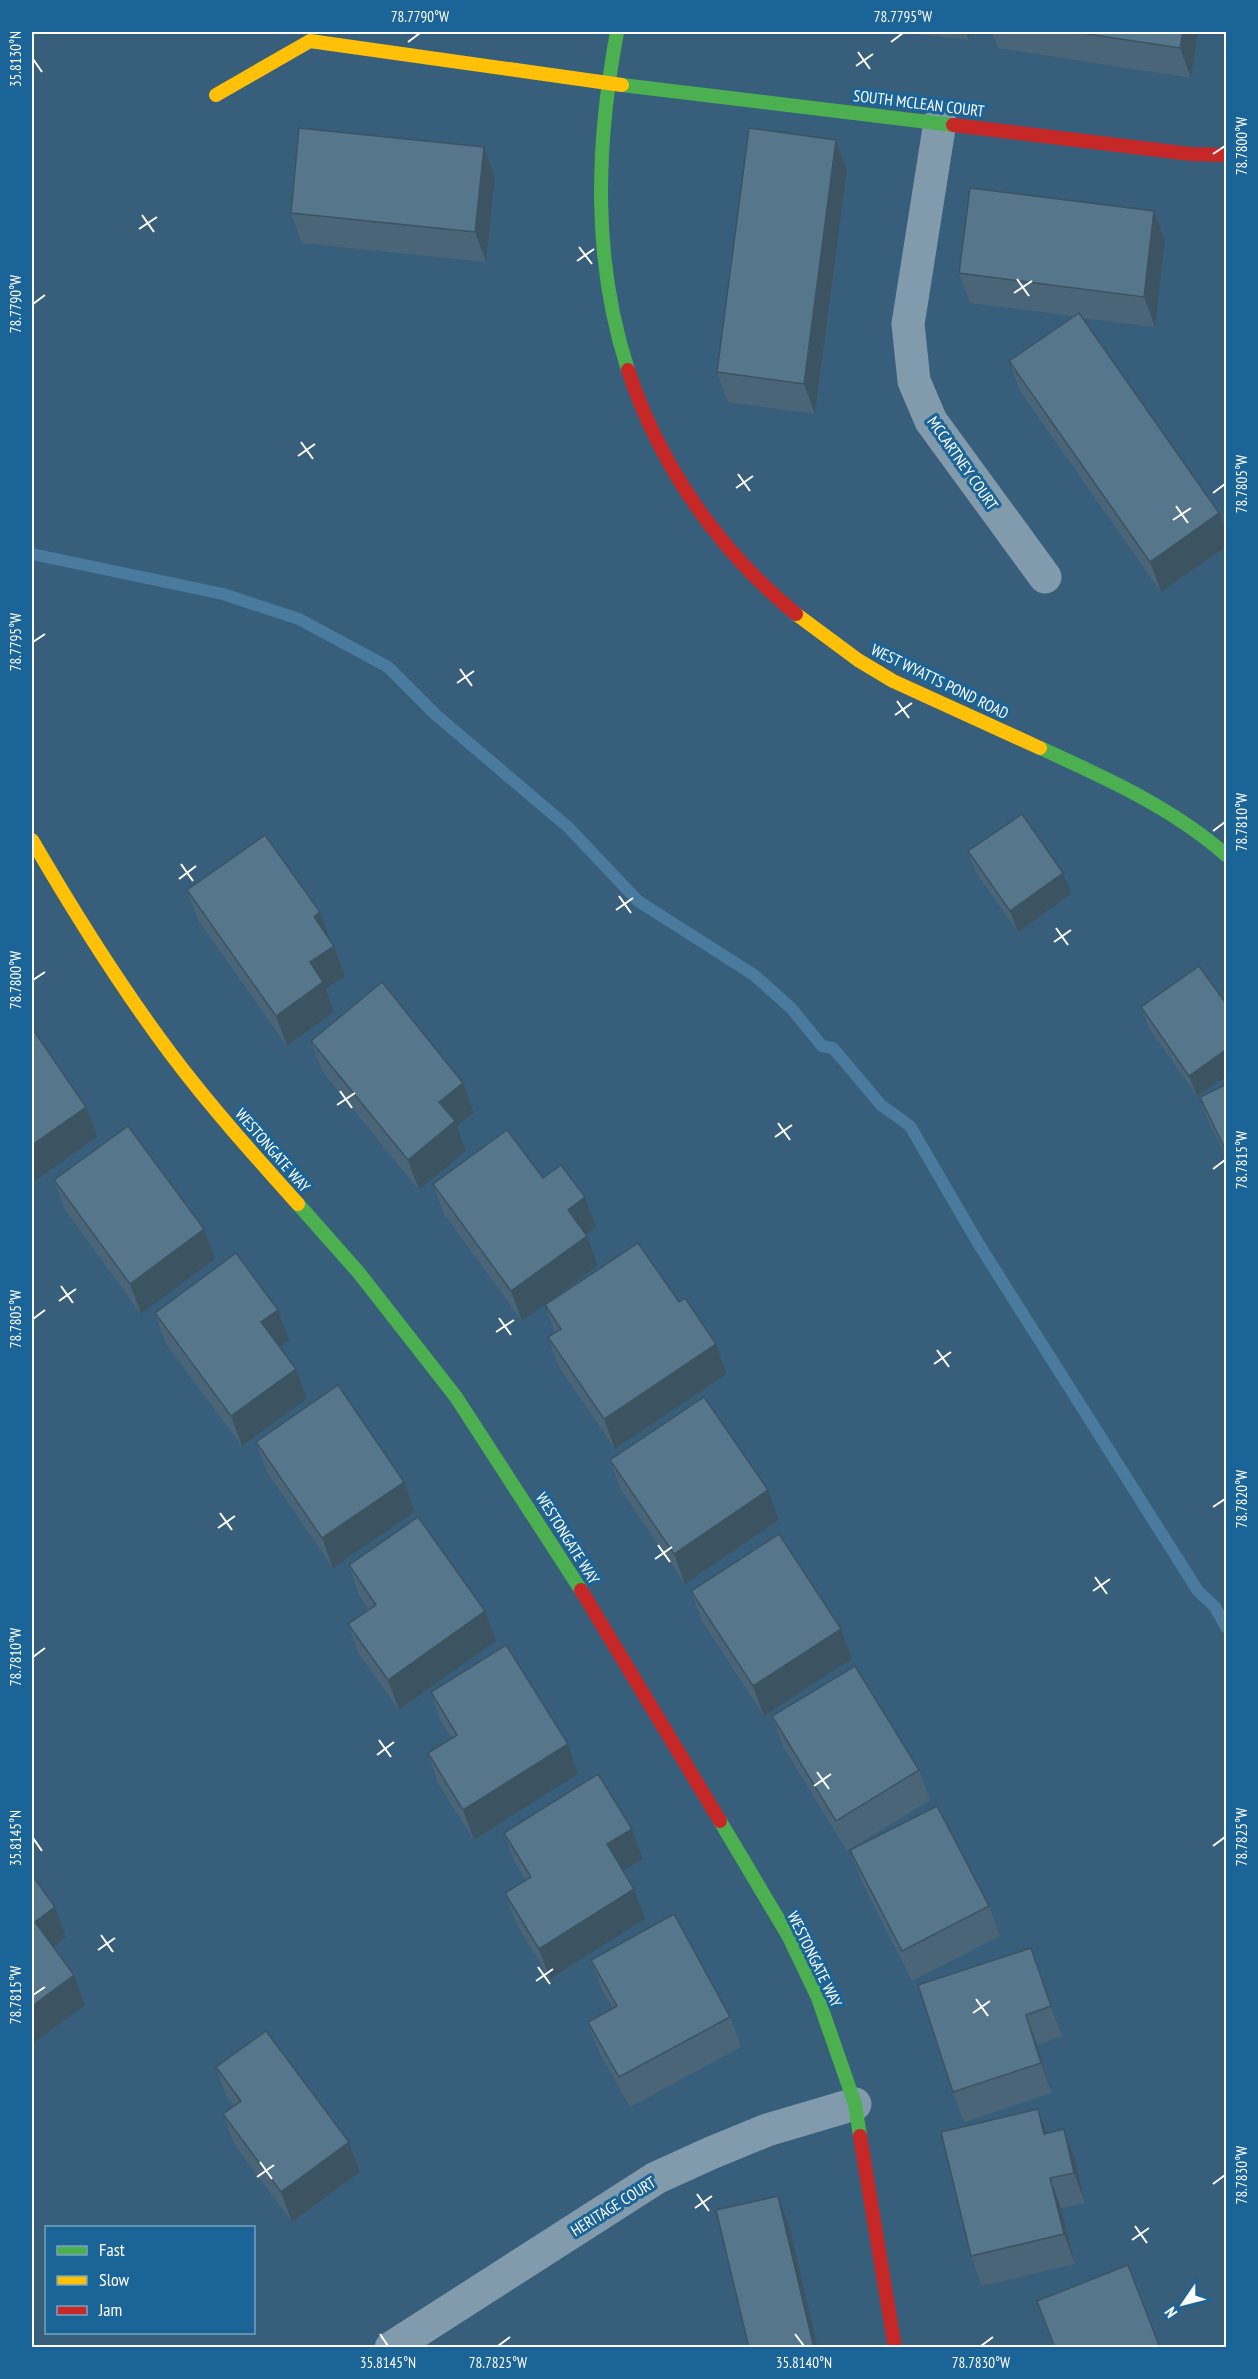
<svg xmlns="http://www.w3.org/2000/svg" width="1258" height="2379" viewBox="0 0 1258 2379" font-family="'PT Sans Narrow',sans-serif">
  <style>
    .lines { fill: none; stroke-linecap: round; stroke-linejoin: round }
    .stream { stroke: #4a7b9e; stroke-width: 12 }
    .street { stroke: #819bad; stroke-width: 33 }
    .fast { stroke: #4caf50; stroke-width: 14 }
    .slow { stroke: #ffc107; stroke-width: 14 }
    .jam { stroke: #c62828; stroke-width: 14 }
    .wall { fill: #4a6578 }
    .shaded-wall { fill: #3c5362 }
    .building { fill: #56768c; stroke: #3c5362; stroke-width: 1.5 }
    .ticks { fill: none; stroke: #fff; stroke-width: 2 }
    .labels { text-anchor: middle; stroke-width: 6; stroke-linejoin: round; paint-order: stroke }
    .street-label { font-size: 16px; fill: #fff; stroke: #1b6497 }
    .neatline { fill: none; stroke: #fff; stroke-width: 2 }
    .ticks-label { font-size: 15px; text-anchor: middle; fill: #fff }
  </style>
  <rect width="100%" height="100%" fill="#375f7b"/>
  <g class="lines">
    <path class="stream" d="M32 554 223 594 299 619 388 667 436 715 568 827 638 901 754 975 791 1008 822 1046 833 1048 881 1105 910 1126 978 1243 1198 1591 1215 1607 1226 1627"/>
    <g class="street">
      <path d="M940 122 908 324 914 381 931 421 1045 577"/>
      <path d="M391 2348 656 2178 711 2153 767 2130 855 2104"/>
    </g>
    <g class="fast">
      <path d="M617 32C596 146 592 259 628 370"/>
      <path d="M622 85 953 125"/>
      <path d="M1040 748C1104 777 1173 808 1226 855"/>
      <path d="M298 1204 359 1273 456 1397 581 1590"/>
      <path d="M720 1821 789 1937 818 1998 855 2104 860 2136"/>
    </g>
    <g class="slow">
      <path d="M216 95 310 41 622 85"/>
      <path d="M796 614 858 660 893 681 1040 748"/>
      <path d="M32 840C75 914 120 986 171 1054 210 1106 254 1155 298 1204"/>
    </g>
    <g class="jam">
      <path d="M953 125 1191 154 1226 155"/>
      <path d="M628 370C660 466 718 550 796 614"/>
      <path d="M581 1590 720 1821"/>
      <path d="M860 2136 895 2348"/>
    </g>
  </g>
  <g class="wall">
    <path d="M899 32H970L969 40Z"/>
    <path d="M992 32H1198L1191 78 998 48Z"/>
    <path d="M836 140 847 170 815 414 728 402 717 372Z"/>
    <path d="M484 147 495 177 486 262 302 243 291 213Z"/>
    <path d="M1165 241 1155 327 1082 318 1219 513 1227 534V546L1161 592 1020 391 1009 361 1073 316 970 303 959 273Z"/>
    <path d="M968 851 1071 894 1018 932 976 872Z"/>
    <path d="M187 890 330 940 334 946 345 976 326 989 334 1012 287 1046 198 920Z"/>
    <path d="M1227 1005V1076L1197 1096 1149 1028 1141 1007Z"/>
    <path d="M311 1041 474 1113 457 1126 466 1151 419 1190 322 1071Z"/>
    <path d="M1227 1084V1158L1207 1118 1200 1097Z"/>
    <path d="M543 1178 585 1197 596 1227 586 1234 598 1266 522 1321 444 1214 433 1184Z"/>
    <path d="M54 1180 204 1229 215 1259 141 1314 65 1210Z"/>
    <path d="M679 1302 716 1344 727 1374 615 1449 559 1367 548 1337 555 1333 545 1305Z"/>
    <path d="M155 1313 289 1340 279 1347 296 1369 307 1399 242 1446 166 1344Z"/>
    <path d="M256 1442 404 1482 415 1512 333 1568 267 1472Z"/>
    <path d="M610 1460 779 1520 685 1584 621 1490Z"/>
    <path d="M349 1565 496 1641 399 1710 359 1654 348 1624 369 1610 359 1595Z"/>
    <path d="M691 1591 841 1629 852 1659 764 1716 702 1621Z"/>
    <path d="M431 1692 568 1744 578 1774 474 1840 438 1783 428 1753 452 1738 441 1722Z"/>
    <path d="M772 1716 919 1770 930 1800 847 1851 783 1746Z"/>
    <path d="M632 1829 643 1859 623 1871 645 1919 550 1979 516 1923 505 1893 526 1880 515 1863 504 1833Z"/>
    <path d="M850 1850 989 1906 1000 1936 912 1981 861 1880Z"/>
    <path d="M1031 1948 1062 2036 1037 2045 1052 2093 964 2122 953 2092Z"/>
    <path d="M591 1960 730 2017 741 2047 630 2107 599 2052 588 2022 613 2008 602 1990Z"/>
    <path d="M216 2067 349 2142 360 2172 292 2222 234 2144 223 2114 234 2106 227 2097Z"/>
    <path d="M1064 2129 1075 2159 1085 2203 1061 2208 1075 2264 982 2286 971 2256 1047 2133Z"/>
    <path d="M1037 2301 1160 2348H1054Z"/>
  </g>
  <g class="shaded-wall">
    <path d="M966 32H970L969 40Z"/>
    <path d="M1183 32H1198L1191 78 1180 48Z"/>
    <path d="M836 140 847 170 815 414 804 384Z"/>
    <path d="M484 147 495 177 486 262 475 232Z"/>
    <path d="M1154 211 1165 241 1155 327 1144 297Z"/>
    <path d="M1219 513 1227 534V546L1161 592 1150 562Z"/>
    <path d="M1063 873 1071 894 1018 932 1010 911Z"/>
    <path d="M320 912 331 942 314 917Z"/>
    <path d="M334 946 345 976 326 989 334 1012 287 1046 276 1016 310 962Z"/>
    <path d="M1227 1049V1076L1197 1096 1189 1076Z"/>
    <path d="M463 1083 474 1113 457 1126 466 1151 419 1190 408 1160 439 1102Z"/>
    <path d="M86 1107 97 1137 32 1183V1145Z"/>
    <path d="M585 1197 596 1227 579 1240 568 1210Z"/>
    <path d="M204 1229 215 1259 141 1314 130 1284Z"/>
    <path d="M587 1236 598 1266 522 1321 511 1291Z"/>
    <path d="M278 1310 289 1340 272 1353 261 1322Z"/>
    <path d="M716 1344 727 1374 615 1449 604 1419Z"/>
    <path d="M296 1369 307 1399 242 1446 231 1416Z"/>
    <path d="M404 1482 415 1512 333 1568 322 1538Z"/>
    <path d="M768 1490 779 1520 685 1584 674 1554Z"/>
    <path d="M485 1611 496 1641 399 1710 388 1680Z"/>
    <path d="M841 1629 852 1659 764 1716 753 1686Z"/>
    <path d="M568 1744 578 1774 474 1840 463 1810Z"/>
    <path d="M632 1829 643 1859 618 1874 607 1844Z"/>
    <path d="M634 1889 645 1919 550 1979 539 1949Z"/>
    <path d="M55 1907 66 1937 46 1953 35 1922Z"/>
    <path d="M1031 1948 1042 1978 1062 2036 1051 2006Z"/>
    <path d="M74 1975 85 2005 32 2044V2006Z"/>
    <path d="M1026 2015 1037 2045 1052 2093 1041 2063Z"/>
    <path d="M1038 2109 1049 2139 1044 2134Z"/>
    <path d="M1064 2129 1075 2159 1085 2203 1074 2173Z"/>
    <path d="M349 2142 360 2172 292 2222 281 2192Z"/>
    <path d="M1050 2178 1061 2208 1075 2264 1064 2234Z"/>
    <path d="M778 2196 789 2226 818 2348H814Z"/>
  </g>
  <g class="building">
    <path d="M1074 32H1183L1180 48Z"/>
    <path d="M299 128 484 147 475 232 291 213Z"/>
    <path d="M749 128 836 140 804 384 717 372Z"/>
    <path d="M970 188 1154 211 1144 297 959 273Z"/>
    <path d="M1079 313 1219 513 1150 562 1009 361Z"/>
    <path d="M1022 814 1063 873 1010 911 968 851Z"/>
    <path d="M265 835 320 912 314 917 334 946 310 962 323 982 276 1016 187 890Z"/>
    <path d="M1199 966 1227 1005V1049L1189 1076 1141 1007Z"/>
    <path d="M382 982 463 1083 439 1102 455 1121 408 1160 311 1041Z"/>
    <path d="M32 1028 86 1107 32 1145Z"/>
    <path d="M1227 1084V1153L1200 1097Z"/>
    <path d="M128 1126 204 1229 130 1284 54 1180Z"/>
    <path d="M507 1130 543 1178 561 1165 585 1197 568 1210 587 1236 511 1291 433 1184Z"/>
    <path d="M638 1243 679 1302 685 1298 716 1344 604 1419 548 1337 561 1329 545 1305Z"/>
    <path d="M236 1253 278 1310 261 1322 296 1369 231 1416 155 1313Z"/>
    <path d="M338 1385 404 1482 322 1538 256 1442Z"/>
    <path d="M704 1397 768 1490 674 1554 610 1460Z"/>
    <path d="M418 1517 485 1611 388 1680 348 1624 376 1605 349 1565Z"/>
    <path d="M779 1534 841 1629 753 1686 691 1591Z"/>
    <path d="M506 1645 568 1744 463 1810 428 1753 457 1735 431 1692Z"/>
    <path d="M855 1666 919 1770 836 1821 772 1716Z"/>
    <path d="M598 1774 632 1829 607 1844 634 1889 539 1949 505 1893 531 1877 504 1833Z"/>
    <path d="M937 1806 989 1906 902 1951 850 1850Z"/>
    <path d="M32 1875 55 1907 35 1922 74 1975 32 2006Z"/>
    <path d="M674 1914 730 2017 619 2077 588 2022 617 2006 591 1960Z"/>
    <path d="M1031 1948 1051 2006 1026 2015 1041 2063 953 2092 918 1985Z"/>
    <path d="M266 2031 349 2142 281 2192 223 2114 241 2101 216 2067Z"/>
    <path d="M1038 2109 1044 2134 1064 2129 1074 2173 1050 2178 1064 2234 971 2256 941 2132Z"/>
    <path d="M778 2196 814 2348H749L716 2210Z"/>
    <path d="M1128 2265 1160 2348H1055L1037 2301Z"/>
  </g>
  <path class="ticks" d="M408 42 420 33M891 42 903 33M858 52 870 69M33 59 42 72M856 66 873 54M1213 154 1225 146M142 215 154 232M139 229 157 217M579 247 592 264M577 261 594 249M1017 279 1029 296M1014 293 1032 281M33 304 45 295M301 442 313 459M298 456 315 444M738 474 750 491M736 488 753 476M1213 493 1225 484M1176 506 1188 523M1173 520 1191 508M33 642 45 634M460 669 472 686M457 683 474 671M897 701 909 718M895 715 912 703M1213 831 1225 822M181 864 193 881M179 879 196 866M619 896 631 913M616 910 633 898M1056 928 1068 945M1054 942 1071 930M33 980 45 972M340 1091 352 1108M337 1105 355 1093M778 1123 790 1140M775 1137 792 1125M1213 1169 1225 1160M61 1286 73 1303M59 1301 76 1289M499 1318 511 1335M33 1319 45 1310M496 1332 514 1320M937 1350 949 1367M934 1364 951 1352M1213 1507 1225 1499M220 1513 232 1530M218 1528 235 1516M658 1545 670 1562M655 1559 672 1547M1095 1577 1107 1594M1093 1591 1110 1579M33 1657 45 1648M379 1740 391 1757M377 1755 394 1742M817 1772 829 1789M814 1786 831 1774M33 1838 42 1851M1213 1846 1225 1837M101 1935 113 1952M98 1950 115 1938M538 1967 550 1984M536 1981 553 1969M33 1995 45 1987M976 1999 988 2016M973 2013 990 2001M260 2162 272 2179M257 2177 274 2165M1213 2184 1225 2175M697 2194 709 2211M695 2208 712 2196M1135 2226 1147 2243M1132 2240 1149 2228M380 2334 388 2346M795 2334 804 2346M498 2346 510 2337M981 2346 993 2337"/>
  <g class="labels">
    <g class="street-label">
      <text transform="translate(919 103) rotate(7)" y="6">SOUTH MCLEAN COURT</text>
      <text transform="translate(963 463) rotate(55)" y="6">MCCARTNEY COURT</text>
      <text transform="translate(940 681) rotate(26)" y="6">WEST WYATTS POND ROAD</text>
      <text transform="translate(273 1150) rotate(49)" y="6">WESTONGATE WAY</text>
      <text transform="translate(568 1538) rotate(58)" y="6">WESTONGATE WAY</text>
      <text transform="translate(815 1959) rotate(64)" y="6">WESTONGATE WAY</text>
      <text transform="translate(613 2206) rotate(-32)" y="6">HERITAGE COURT</text>
    </g>
  </g>
  <rect width="1258" height="2379" fill="none" stroke="#1b6497" stroke-width="66"/>
  <rect x="45" y="2226" width="210" height="108" fill="#1b6497" stroke="#76a2c1" stroke-width="1.5"/>
  <rect x="57" y="2246" width="30" height="9" fill="#4caf50" stroke="#76a2c1" stroke-width="1.5"/>
  <text x="99" y="2256" font-size="18" fill="#ffffff">Fast</text>
  <rect x="57" y="2276" width="30" height="9" fill="#ffc107" stroke="#76a2c1" stroke-width="1.5"/>
  <text x="99" y="2286" font-size="18" fill="#ffffff">Slow</text>
  <rect x="57" y="2306" width="30" height="9" fill="#c62828" stroke="#76a2c1" stroke-width="1.5"/>
  <text x="99" y="2316" font-size="18" fill="#ffffff">Jam</text>
  <g transform="translate(1183 2304) rotate(235)" stroke="#1b6497" stroke-width="4.5" paint-order="stroke">
  <path d="M0-4.5L10 22L0 15L-10 22Z" fill="#ffffff"/>
  <text y="-9" font-size="16" font-weight="bold" text-anchor="middle" fill="#ffffff">N</text>
  </g>
  <rect x="33" y="33" width="1192" height="2313" class="neatline"/>
  <g class="ticks-label">
    <text x="420" y="22">78.7790°W</text>
    <text x="903" y="22">78.7795°W</text>
    <text transform="translate(16 59) rotate(-90)" y="5">35.8130°N</text>
    <text transform="translate(1242 146) rotate(-90)" y="5">78.7800°W</text>
    <text transform="translate(16 304) rotate(-90)" y="5">78.7790°W</text>
    <text transform="translate(1242 484) rotate(-90)" y="5">78.7805°W</text>
    <text transform="translate(16 642) rotate(-90)" y="5">78.7795°W</text>
    <text transform="translate(1242 822) rotate(-90)" y="5">78.7810°W</text>
    <text transform="translate(16 980) rotate(-90)" y="5">78.7800°W</text>
    <text transform="translate(1242 1160) rotate(-90)" y="5">78.7815°W</text>
    <text transform="translate(16 1319) rotate(-90)" y="5">78.7805°W</text>
    <text transform="translate(1242 1499) rotate(-90)" y="5">78.7820°W</text>
    <text transform="translate(16 1657) rotate(-90)" y="5">78.7810°W</text>
    <text transform="translate(1242 1837) rotate(-90)" y="5">78.7825°W</text>
    <text transform="translate(16 1838) rotate(-90)" y="5">35.8145°N</text>
    <text transform="translate(16 1995) rotate(-90)" y="5">78.7815°W</text>
    <text transform="translate(1242 2175) rotate(-90)" y="5">78.7830°W</text>
    <text x="388" y="2368">35.8145°N</text>
    <text x="498" y="2368">78.7825°W</text>
    <text x="804" y="2368">35.8140°N</text>
    <text x="981" y="2368">78.7830°W</text>
  </g>
</svg>
